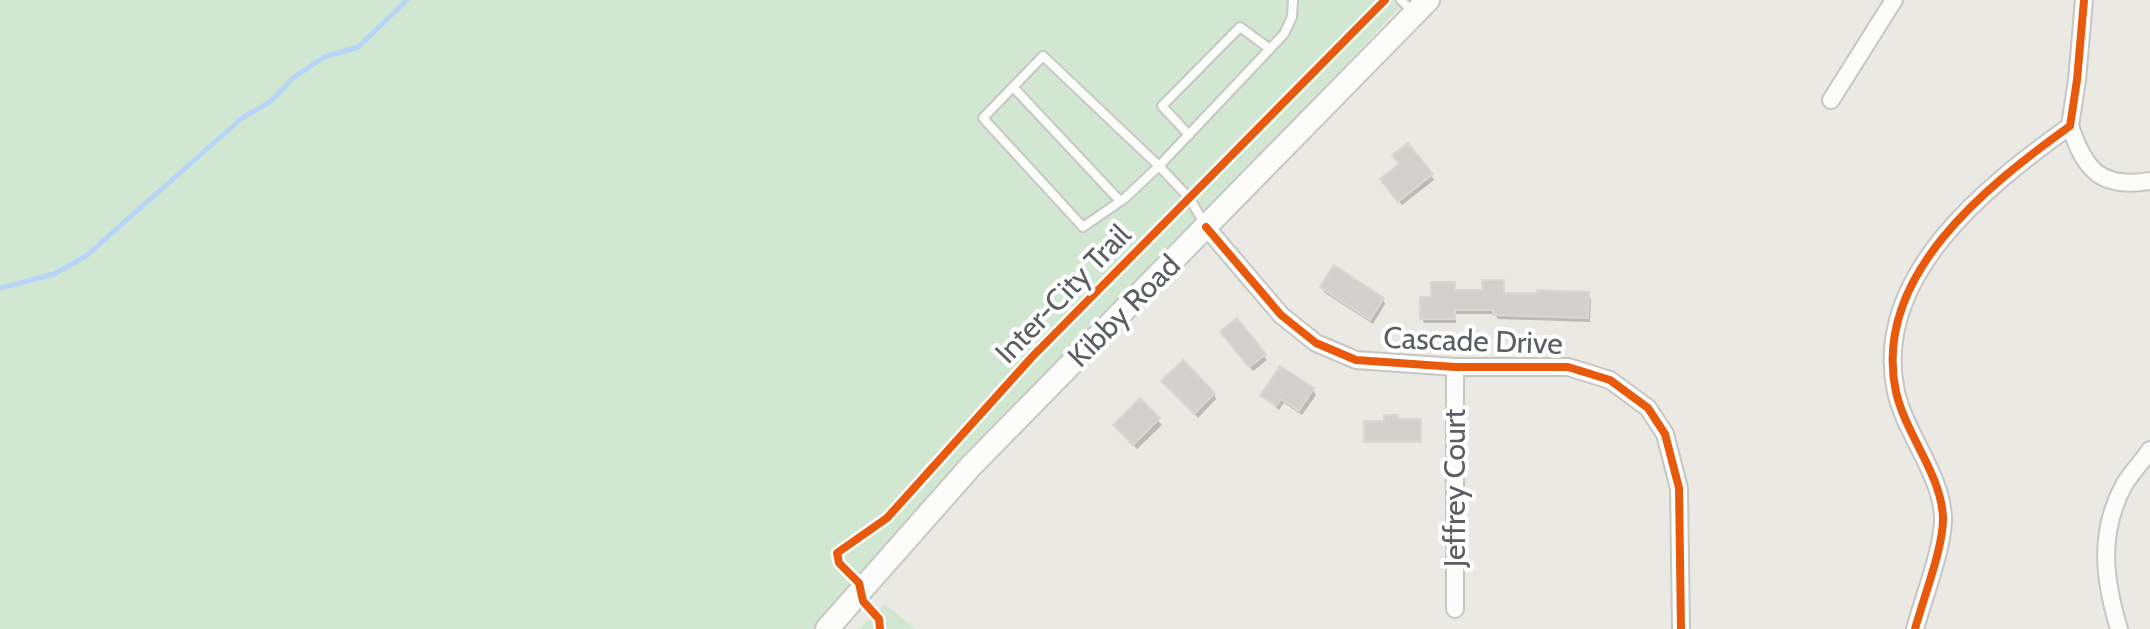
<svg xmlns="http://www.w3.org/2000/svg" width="2150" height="629" viewBox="0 0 2150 629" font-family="Cabin,sans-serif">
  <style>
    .green { fill: #d1e7d1 }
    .shadow { fill: #0003 }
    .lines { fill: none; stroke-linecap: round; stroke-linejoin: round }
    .stream { stroke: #b6d5f7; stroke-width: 5 }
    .building { fill: #d2d1ce; stroke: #dad8d4; stroke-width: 2 }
    .lane-casing { stroke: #c6c6c5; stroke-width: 12 }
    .street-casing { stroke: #c6c6c5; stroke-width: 20 }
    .secondary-casing { stroke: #c7c7c6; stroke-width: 26 }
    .lane { stroke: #fcfcfb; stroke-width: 8 }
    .street { stroke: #fcfcfb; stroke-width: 16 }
    .secondary { stroke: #fcfcfb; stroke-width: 22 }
    .cycleway-casing { stroke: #fff; stroke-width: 13 }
    .cycleway { stroke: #e8590c; stroke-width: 8 }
    .labels { text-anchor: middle; stroke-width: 8; stroke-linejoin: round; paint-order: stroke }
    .street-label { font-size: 30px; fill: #5a5d62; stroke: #fff }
  </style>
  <rect width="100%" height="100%" fill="#eae9e4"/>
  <g class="green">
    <path d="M0 0H1406L827 629H0Z"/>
    <path d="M885 604 915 629H859Z"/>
  </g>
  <g class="shadow">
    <path d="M1401 165 1431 175 1434 180 1402 205 1385 185Z"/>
    <path d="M1502 282 1505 295 1588 294 1591 299 1590 322 1498 319 1495 314H1456V323H1424L1422 318 1433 299 1454 284 1456 292H1484Z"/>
    <path d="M1322 288 1383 299 1385 304 1373 324 1325 293Z"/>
    <path d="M1225 337 1264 355 1267 360 1253 371Z"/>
    <path d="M1281 369 1313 390 1316 395 1302 415 1284 403 1279 410 1263 396Z"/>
    <path d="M1164 382 1214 394 1216 399 1198 418Z"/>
    <path d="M1140 401 1162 425 1137 449 1118 430Z"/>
    <path d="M1397 419 1420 421 1421 443H1368L1366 441 1386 423Z"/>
  </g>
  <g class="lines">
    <path class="stream" d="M0 288 54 274 86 256 242 118 270 102 294 77 324 57 358 47 407 0"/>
  </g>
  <g class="building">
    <path d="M1408 143 1433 174 1398 202 1380 179 1399 164 1392 155Z"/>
    <path d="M1334 265 1384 298 1370 320 1320 287Z"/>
    <path d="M1482 280H1504V293H1537V290L1589 292 1588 318 1493 315V310H1455V319H1420V297H1431V282H1455V290H1482Z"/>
    <path d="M1237 318 1266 354 1249 367 1220 332Z"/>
    <path d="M1183 360 1215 393 1194 414 1161 381Z"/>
    <path d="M1280 366 1314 388 1299 411 1281 399 1276 406 1260 396Z"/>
    <path d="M1140 398 1160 418 1133 445 1113 425Z"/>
    <path d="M1384 415H1398V419H1421V442H1364V421H1384Z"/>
  </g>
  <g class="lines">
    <defs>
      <g id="lane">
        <path d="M1401 0 1414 13"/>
        <path d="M1043 56 1159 166 1125 198 1083 227 983 118Z"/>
        <path d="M1013 87 1120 201"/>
        <path d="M1189 135 1162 106 1240 27 1270 49"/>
        <path d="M1204 223 1190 199 1159 166 1284 34 1292 17 1293 0"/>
      </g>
      <g id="street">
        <path d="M1831 100 1894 0"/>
        <path d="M2070 126C2085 170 2100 189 2150 181"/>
        <path d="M1206 227 1281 315 1316 343 1356 360 1455 367H1568L1610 380 1648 408 1665 434 1679 488 1681 629"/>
        <path d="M1455 367V609"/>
        <path d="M1915 629C1923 599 1944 546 1943 517 1941 474 1906 435 1896 392 1871 276 1988 185 2070 126L2077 80 2084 0"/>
        <path d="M2119 629C2104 579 2098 533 2124 485 2131 473 2142 462 2150 450"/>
      </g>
      <path id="secondary" d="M827 629 971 466 1428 0"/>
    </defs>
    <use href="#lane" class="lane-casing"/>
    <use href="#street" class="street-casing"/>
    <use href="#secondary" class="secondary-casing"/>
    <use href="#lane" class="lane"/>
    <use href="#street" class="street"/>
    <use href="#secondary" class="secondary"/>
    <defs>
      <g id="cycleway">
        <path d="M1206 227 1281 315 1316 343 1356 360 1455 367H1568L1610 380 1648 408 1665 434 1679 488 1681 629"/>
        <path d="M880 629 879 619 863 601 859 583 839 563 837 553 887 518 1032 357 1385 0"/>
        <path d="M1915 629C1923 599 1944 546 1943 517 1941 474 1906 435 1896 392 1871 276 1988 185 2070 126L2077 80 2084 0"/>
      </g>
    </defs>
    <use href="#cycleway" class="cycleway-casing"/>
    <use href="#cycleway" class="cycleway"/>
  </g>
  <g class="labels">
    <g class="street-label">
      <text transform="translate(1063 294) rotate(-46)" y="10">Inter-City Trail</text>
      <text transform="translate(1124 311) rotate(-45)" y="10">Kibby Road</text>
      <text transform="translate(1473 341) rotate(2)" y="10">Cascade Drive</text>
      <text transform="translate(1455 488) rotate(-90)" y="10">Jeffrey Court</text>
    </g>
  </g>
</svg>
